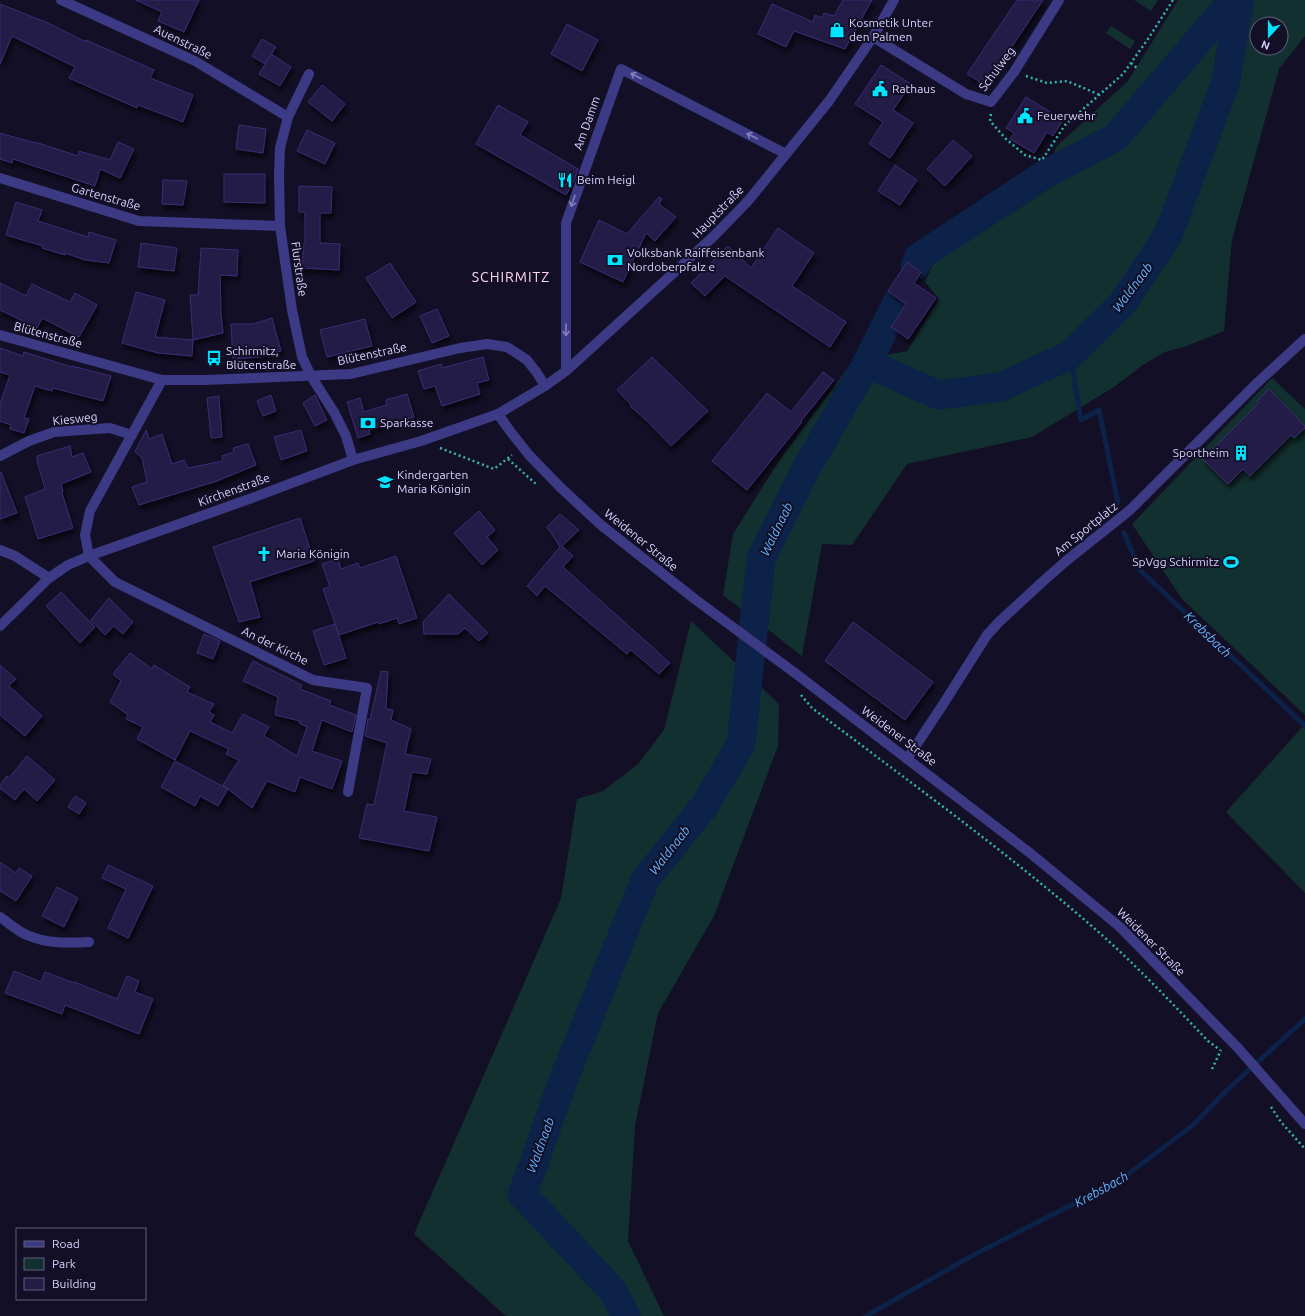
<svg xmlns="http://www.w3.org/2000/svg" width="1305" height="1316" viewBox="0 0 1305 1316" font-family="Ubuntu,sans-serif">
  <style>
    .green { fill: #12302f; fill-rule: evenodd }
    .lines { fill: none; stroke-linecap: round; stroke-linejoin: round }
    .stream { stroke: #0c2248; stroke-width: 5 }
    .river { stroke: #0c2248; stroke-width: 29 }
    .building { fill: #241b47; stroke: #3b2d73; filter: url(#shadow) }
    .path { stroke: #2fb8b0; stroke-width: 2.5; stroke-dasharray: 2 3; stroke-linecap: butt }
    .minor { stroke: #3d3a85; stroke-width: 10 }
    .oneway { stroke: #837fbc }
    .labels { text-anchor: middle; stroke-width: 4; stroke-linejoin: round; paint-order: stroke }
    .poi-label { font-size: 12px; fill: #d9d4ff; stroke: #130f26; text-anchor: start }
    .street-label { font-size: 12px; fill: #d9d4ff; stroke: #130f26 }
    .water-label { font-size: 13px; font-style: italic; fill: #62b6ff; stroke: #130f26 }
    .quarter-label { font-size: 14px; letter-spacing: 1px; fill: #ffd6f0; stroke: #130f26 }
  </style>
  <defs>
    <filter id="shadow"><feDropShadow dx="2.5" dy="4.5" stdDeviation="2" flood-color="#0009"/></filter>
  </defs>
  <rect width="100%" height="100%" fill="#130f26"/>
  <g class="green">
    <path d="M1134 0H1158L1151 11Z"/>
    <path d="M1178 0H1305V36L1279 69 1232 240 1224 331 1187 346 1165 352 1144 364 1114 387 1032 437 907 464 852 545 822 544 802 656 723 595 733 534 779 461 853 361 907 351 939 299 925 282 934 261 1033 199 1057 146 1128 81ZM1257 24H1281V48H1257Z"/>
    <path d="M1111 26 1135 41 1130 49 1106 33Z"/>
    <path d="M1272 378 1305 409V715L1182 599 1132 524Z"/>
    <path d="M691 621 779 704 778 746 714 916 658 1013 635 1126 628 1241 664 1316H506L414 1234 515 1004 561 898 577 799 603 791 638 764 664 730Z"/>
    <path d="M1305 724V893L1226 812Z"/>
  </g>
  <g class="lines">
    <g class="stream">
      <path d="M1070 355 1081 420 1099 410 1118 503"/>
      <path d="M1124 533 1140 570 1305 726"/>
      <path d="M866 1316 977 1253 1119 1181 1193 1125 1228 1089 1305 1019"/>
    </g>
    <g class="river">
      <path d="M915 266 919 257 1042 176 1116 137 1233 0"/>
      <path d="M867 363 938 395 1001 387 1070 355 1122 304 1168 235 1225 84 1240 0"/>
      <path d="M626 1316 612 1290 522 1194 533 1166 562 1083 645 880 705 805 741 744 761 559 807 467 867 363 899 299"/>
    </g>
  </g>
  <g class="building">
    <path d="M136 0H199L184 32 158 21 162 12Z"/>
    <path d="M843 0H872L845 49 794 31 786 47 758 34 772 4 813 22 815 15 822 18 824 13 834 16Z"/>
    <path d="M1017 0H1043L1009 51 1007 50 985 85 967 74Z"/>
    <path d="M0 4 48 23 86 42V40L154 70 150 78 193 95 183 122 138 105 137 108 69 78 75 67 12 36 0 64Z"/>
    <path d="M567 24 598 40 582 71 551 54Z"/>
    <path d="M262 39 276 47 265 64 252 56Z"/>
    <path d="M271 54 291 67 280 86 259 74Z"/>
    <path d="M881 65 911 84 893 110 913 123 890 158 869 144 883 122 855 104Z"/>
    <path d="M322 85 345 104 332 121 308 102Z"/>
    <path d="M1026 97 1063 120 1053 136 1047 132 1034 153 1010 139 1014 133 1006 128Z"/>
    <path d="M498 105 528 122 520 135 578 169 574 181 566 195 476 144Z"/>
    <path d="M239 125 266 129 263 153 236 149Z"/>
    <path d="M307 130 335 143 325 164 297 151Z"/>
    <path d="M0 133 35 143V142L78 156 79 151 110 160 118 142 134 149 120 178 100 169 95 186 13 159 12 163 0 159Z"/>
    <path d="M953 140 972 156 945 186 927 169Z"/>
    <path d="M895 165 917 180 900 205 878 191Z"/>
    <path d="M224 174H265V203L224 202Z"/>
    <path d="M163 180 187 181 183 205 162 204Z"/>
    <path d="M299 186 332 187 331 213H320V243L340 244 339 270 302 268 304 243H305V212H299Z"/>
    <path d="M659 197 662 199 659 204 676 217 655 241 646 233 623 282 580 262 599 220 627 234Z"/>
    <path d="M16 202 42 210 38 221 88 237 89 232 116 240 109 263 85 260 65 253V255L42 248 43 246 6 235Z"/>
    <path d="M778 228 814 253 792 286 846 322 830 347 725 276 705 296 691 283 728 246 751 268Z"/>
    <path d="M141 243 177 248 174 271 138 267Z"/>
    <path d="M201 248 238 250 237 276 220 275 221 313 223 333 193 340 190 295H198Z"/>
    <path d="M907 262 921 272 914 283 936 298 908 339 891 327 906 304 888 291Z"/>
    <path d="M390 263 416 302 392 318 366 278Z"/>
    <path d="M0 283 26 296 32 284 70 302 75 293 97 305 79 337 42 318 37 328 0 310Z"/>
    <path d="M136 292 165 300 155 337 193 340 192 356 158 353 122 343Z"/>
    <path d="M437 309 449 336 432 343 420 316Z"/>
    <path d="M272 318 281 351 260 357 233 359 231 324H253Z"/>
    <path d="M365 319 372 346 327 357 320 330Z"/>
    <path d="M0 348 23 356 24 352 72 367V366L111 376 103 401 53 388 52 391 35 386 24 418 29 419 24 433 10 429 11 425 0 421V404L10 375 0 372Z"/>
    <path d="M483 357 489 380 477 383 480 394 442 406 435 386 424 389 418 371 441 364 442 368Z"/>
    <path d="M652 357 708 411 671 446 647 421 630 406 631 405 617 390Z"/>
    <path d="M823 372 834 380 801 421 802 422 747 490 712 461 767 393 791 412Z"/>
    <path d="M1269 389 1305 426V428L1294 438 1291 435 1250 476 1243 469 1228 484 1203 459 1259 403 1257 401Z"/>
    <path d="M407 394 414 417 369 430 370 434 358 438 347 402 360 398 364 412 387 405 386 400Z"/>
    <path d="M271 395 276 411 263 416 257 401Z"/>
    <path d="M315 395 327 420 315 426 303 403Z"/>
    <path d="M219 396 222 437 211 438 207 398Z"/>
    <path d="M146 430 149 439 162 434 172 464 184 460 188 468 223 461 222 456 234 452 233 448 248 444 256 465 217 481 139 505 132 487 147 482 142 458 135 452Z"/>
    <path d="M301 430 307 451 281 460 274 437Z"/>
    <path d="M70 446 72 457 83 453 91 472 61 484 63 492 62 493 73 528 38 539 25 497 45 489 37 461V456Z"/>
    <path d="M0 472H1L17 513 0 519Z"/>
    <path d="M479 511 495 530 487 537 498 550 482 565 454 533Z"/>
    <path d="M560 514 579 530 562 546 573 556 563 567 670 663 659 674 631 650 627 654 545 586 537 596 527 586 560 547 547 527Z"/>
    <path d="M300 518 314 561 250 582 260 617 239 622 213 547Z"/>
    <path d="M396 556 417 618 399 624 397 618 379 624 378 622 339 635 323 589 330 587 322 564 338 559 341 569 358 563 360 568Z"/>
    <path d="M61 592 95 627 80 643 46 606Z"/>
    <path d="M449 594 488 633 479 641 465 628 458 634H424L423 622Z"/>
    <path d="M109 598 133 622 123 634 114 626 105 635 91 620Z"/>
    <path d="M853 622 933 682 905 720 825 661Z"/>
    <path d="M335 624 346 658 324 665 313 631Z"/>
    <path d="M204 634 220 641 213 659 197 653Z"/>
    <path d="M130 653 152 669 154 665 190 687 187 692 214 704 209 712 214 715 210 722 232 733 243 714 269 727 264 736 297 756 307 727 299 723 300 721 275 715 278 697 243 681 253 661 302 685 300 689 331 701 329 705 356 715 352 732 322 720 312 751 342 761 332 789 300 777 295 792 267 781 252 808 223 785 239 760 226 754 229 749 190 731 175 760 137 739 143 727 126 719 128 715 110 702 121 681 113 674Z"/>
    <path d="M0 665 16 679 9 686 42 716 25 736 0 715Z"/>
    <path d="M381 671 388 672 386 709 393 710 391 720 411 729 405 754 431 759 427 774 412 772 404 811 437 817 429 851 359 838 367 804 374 805 387 743 365 736 368 719 370 720Z"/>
    <path d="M27 756 55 780 37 801 24 789 15 800 0 788V785L7 776 9 778Z"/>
    <path d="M175 761 228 789 218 806 200 796 195 806 161 787Z"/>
    <path d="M75 796 86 803 79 814 68 807Z"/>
    <path d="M0 862 16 873 19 868 32 876 16 901 0 891Z"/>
    <path d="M108 865 153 886 128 938 108 928 126 889 102 878Z"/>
    <path d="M57 887 78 898 64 927 42 916Z"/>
    <path d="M14 971 41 982 45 972 74 983V982L117 999 127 976 139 981 135 992 153 999 139 1034 65 1005 62 1014 5 993Z"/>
  </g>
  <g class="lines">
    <g class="path">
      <path d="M1131 63 1137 68"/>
      <path d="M1026 76 1047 83 1067 81 1100 95"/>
      <path d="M991 114 990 121 1006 139 1025 155 1042 160 1065 125 1123 74 1148 39 1173 0"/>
      <path d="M440 448 494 469 512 455"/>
      <path d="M508 459 536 484"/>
      <path d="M801 695 812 708C907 780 1004 850 1094 928 1134 963 1171 1002 1208 1041L1220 1050"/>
      <path d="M1212 1069 1221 1050"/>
      <path d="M1271 1107 1281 1122 1305 1149"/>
    </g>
    <g class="minor">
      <path d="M61 0 195 61 288 117"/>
      <path d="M873 37 966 94 991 102 1014 72 1059 0"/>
      <path d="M309 74 288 117 280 148 279 174 280 226 292 310 302 357 311 376 335 414 346 436 353 460"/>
      <path d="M0 178 139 221 280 226"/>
      <path d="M0 335 162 380H205L351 374 460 348 487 344 507 347 527 360 537 373 545 386"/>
      <path d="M566 371V223L621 69 786 154"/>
      <path d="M162 380 90 511 85 535 89 556 115 582 313 680 367 688 348 792"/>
      <path d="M498 414 510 431 529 455 561 488 601 525 696 600 795 673 1030 853 1120 927 1238 1048 1305 1124"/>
      <path d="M0 456 29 441 54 432 110 428 132 435"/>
      <path d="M0 550 15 556 49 578"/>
      <path d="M0 626 49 578 68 565 89 556 252 498 353 460 421 441 498 414 545 386 566 371 714 236 748 201 829 101 873 37 894 0"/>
      <path d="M907 759 942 706 987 635 999 622 1040 584 1066 561 1130 510 1256 384 1305 339"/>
      <path d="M0 917C9 923 17 931 27 935 47 944 68 943 89 942"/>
    </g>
  </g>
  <defs><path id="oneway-shaft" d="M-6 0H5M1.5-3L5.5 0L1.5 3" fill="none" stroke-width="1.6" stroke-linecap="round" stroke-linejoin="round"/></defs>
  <g class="oneway">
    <use href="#oneway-shaft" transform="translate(636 76) rotate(-153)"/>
    <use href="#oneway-shaft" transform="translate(752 136) rotate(-153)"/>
    <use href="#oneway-shaft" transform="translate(573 201) rotate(109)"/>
    <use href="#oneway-shaft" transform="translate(566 330) rotate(90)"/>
  </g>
  <defs>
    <symbol id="shop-bare" viewBox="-9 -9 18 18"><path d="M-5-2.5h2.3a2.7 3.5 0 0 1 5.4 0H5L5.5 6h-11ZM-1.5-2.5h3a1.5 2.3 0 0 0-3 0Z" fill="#00e5ff" stroke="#130f26" stroke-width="2.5" paint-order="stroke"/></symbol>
    <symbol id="civic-bare" viewBox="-9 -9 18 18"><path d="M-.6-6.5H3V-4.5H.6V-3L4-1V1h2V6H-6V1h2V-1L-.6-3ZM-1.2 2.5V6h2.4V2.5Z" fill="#00e5ff" stroke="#130f26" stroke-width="2.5" paint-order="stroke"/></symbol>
    <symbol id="restaurant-bare" viewBox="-9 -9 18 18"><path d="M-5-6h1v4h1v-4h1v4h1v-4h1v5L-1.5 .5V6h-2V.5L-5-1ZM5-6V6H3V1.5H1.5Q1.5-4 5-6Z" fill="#00e5ff" stroke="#130f26" stroke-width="2.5" paint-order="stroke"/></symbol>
    <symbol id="bank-bare" viewBox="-9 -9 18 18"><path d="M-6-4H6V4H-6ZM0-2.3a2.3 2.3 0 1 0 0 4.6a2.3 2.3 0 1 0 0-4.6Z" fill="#00e5ff" stroke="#130f26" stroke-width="2.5" paint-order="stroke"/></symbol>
    <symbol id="bus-bare" viewBox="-9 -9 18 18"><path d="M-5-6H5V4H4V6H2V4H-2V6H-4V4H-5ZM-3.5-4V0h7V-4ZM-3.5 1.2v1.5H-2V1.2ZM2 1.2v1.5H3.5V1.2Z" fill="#00e5ff" stroke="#130f26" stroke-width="2.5" paint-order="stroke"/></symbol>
    <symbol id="building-bare" viewBox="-9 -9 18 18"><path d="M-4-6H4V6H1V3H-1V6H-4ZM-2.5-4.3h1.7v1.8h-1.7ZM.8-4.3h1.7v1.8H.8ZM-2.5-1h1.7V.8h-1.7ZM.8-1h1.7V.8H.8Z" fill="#00e5ff" stroke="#130f26" stroke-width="2.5" paint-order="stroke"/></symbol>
    <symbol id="school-bare" viewBox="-9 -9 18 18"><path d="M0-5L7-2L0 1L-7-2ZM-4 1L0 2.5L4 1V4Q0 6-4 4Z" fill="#00e5ff" stroke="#130f26" stroke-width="2.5" paint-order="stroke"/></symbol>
    <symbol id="church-bare" viewBox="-9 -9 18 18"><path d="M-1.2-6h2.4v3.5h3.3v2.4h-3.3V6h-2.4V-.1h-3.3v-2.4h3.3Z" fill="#00e5ff" stroke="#130f26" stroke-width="2.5" paint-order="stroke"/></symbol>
    <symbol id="stadium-bare" viewBox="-9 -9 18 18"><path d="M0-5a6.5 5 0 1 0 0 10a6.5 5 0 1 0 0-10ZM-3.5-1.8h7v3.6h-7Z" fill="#00e5ff" stroke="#130f26" stroke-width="2.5" paint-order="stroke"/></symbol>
  </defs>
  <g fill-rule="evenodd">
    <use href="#shop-bare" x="826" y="19" width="22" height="22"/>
    <use href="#civic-bare" x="869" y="78" width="22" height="22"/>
    <use href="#civic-bare" x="1014" y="105" width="22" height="22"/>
    <use href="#restaurant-bare" x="554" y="169" width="22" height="22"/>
    <use href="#bank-bare" x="604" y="249" width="22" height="22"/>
    <use href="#bus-bare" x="203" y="347" width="22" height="22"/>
    <use href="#bank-bare" x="357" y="412" width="22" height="22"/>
    <use href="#building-bare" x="1230" y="442" width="22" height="22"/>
    <use href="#school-bare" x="374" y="471" width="22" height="22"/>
    <use href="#church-bare" x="253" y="543" width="22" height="22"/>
    <use href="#stadium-bare" x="1220" y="551" width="22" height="22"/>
  </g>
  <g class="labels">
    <g class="poi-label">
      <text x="849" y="27">Kosmetik Unter<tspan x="849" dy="14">den Palmen</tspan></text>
      <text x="892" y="93">Rathaus</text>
      <text x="1037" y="120">Feuerwehr</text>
      <text x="577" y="184">Beim Heigl</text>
      <text x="627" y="257">Volksbank Raiffeisenbank<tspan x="627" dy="14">Nordoberpfalz e</tspan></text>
      <text x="226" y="355">Schirmitz,<tspan x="226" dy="14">Blütenstraße</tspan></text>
      <text x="380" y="427">Sparkasse</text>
      <text x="1229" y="457" text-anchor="end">Sportheim</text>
      <text x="397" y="479">Kindergarten<tspan x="397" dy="14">Maria Königin</tspan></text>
      <text x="276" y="558">Maria Königin</text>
      <text x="1219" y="566" text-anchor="end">SpVgg Schirmitz</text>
    </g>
    <g class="street-label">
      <text transform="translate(183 42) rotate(26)" y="4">Auenstraße</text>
      <text transform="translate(997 69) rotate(-53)" y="4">Schulweg</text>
      <text transform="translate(587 123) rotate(-70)" y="4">Am Damm</text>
      <text transform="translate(106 197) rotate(16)" y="4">Gartenstraße</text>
      <text transform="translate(718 212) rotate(-46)" y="4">Hauptstraße</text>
      <text transform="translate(299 269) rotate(82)" y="4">Flurstraße</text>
      <text transform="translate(48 335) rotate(15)" y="4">Blütenstraße</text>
      <text transform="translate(372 354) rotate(-12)" y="4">Blütenstraße</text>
      <text transform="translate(75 419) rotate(-6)" y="4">Kiesweg</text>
      <text transform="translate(234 490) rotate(-20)" y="4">Kirchenstraße</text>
      <text transform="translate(1086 529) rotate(-39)" y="4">Am Sportplatz</text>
      <text transform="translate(641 540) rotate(39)" y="4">Weidener Straße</text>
      <text transform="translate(275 646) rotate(26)" y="4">An der Kirche</text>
      <text transform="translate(899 736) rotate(37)" y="4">Weidener Straße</text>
      <text transform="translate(1151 942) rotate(45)" y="4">Weidener Straße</text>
    </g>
    <g class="water-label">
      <text transform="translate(1132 287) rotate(-53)" y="5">Waldnaab</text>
      <text transform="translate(776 529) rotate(-64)" y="5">Waldnaab</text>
      <text transform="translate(1208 634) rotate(44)" y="5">Krebsbach</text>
      <text transform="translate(669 850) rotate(-52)" y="5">Waldnaab</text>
      <text transform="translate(540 1145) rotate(-70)" y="5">Waldnaab</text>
      <text transform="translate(1101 1189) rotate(-29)" y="5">Krebsbach</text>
    </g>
    <g class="quarter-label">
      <text x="511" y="282">SCHIRMITZ</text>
    </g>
  </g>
  <rect x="16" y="1228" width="130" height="72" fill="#130f26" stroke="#625e7d"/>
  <rect x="24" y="1241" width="20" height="6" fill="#3d3a85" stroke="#625e7d"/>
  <text x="52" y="1248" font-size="12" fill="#d9d4ff">Road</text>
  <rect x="24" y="1258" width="20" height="12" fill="#12302f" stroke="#625e7d"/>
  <text x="52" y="1268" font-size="12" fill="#d9d4ff">Park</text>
  <rect x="24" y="1278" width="20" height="12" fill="#241b47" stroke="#625e7d"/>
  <text x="52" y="1288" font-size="12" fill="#d9d4ff">Building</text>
  <g transform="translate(1269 36) rotate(201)"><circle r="19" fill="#130f26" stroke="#625e7d"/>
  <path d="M0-3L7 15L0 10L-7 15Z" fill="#00e5ff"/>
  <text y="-6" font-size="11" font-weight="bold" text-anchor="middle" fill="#d9d4ff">N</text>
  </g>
</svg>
